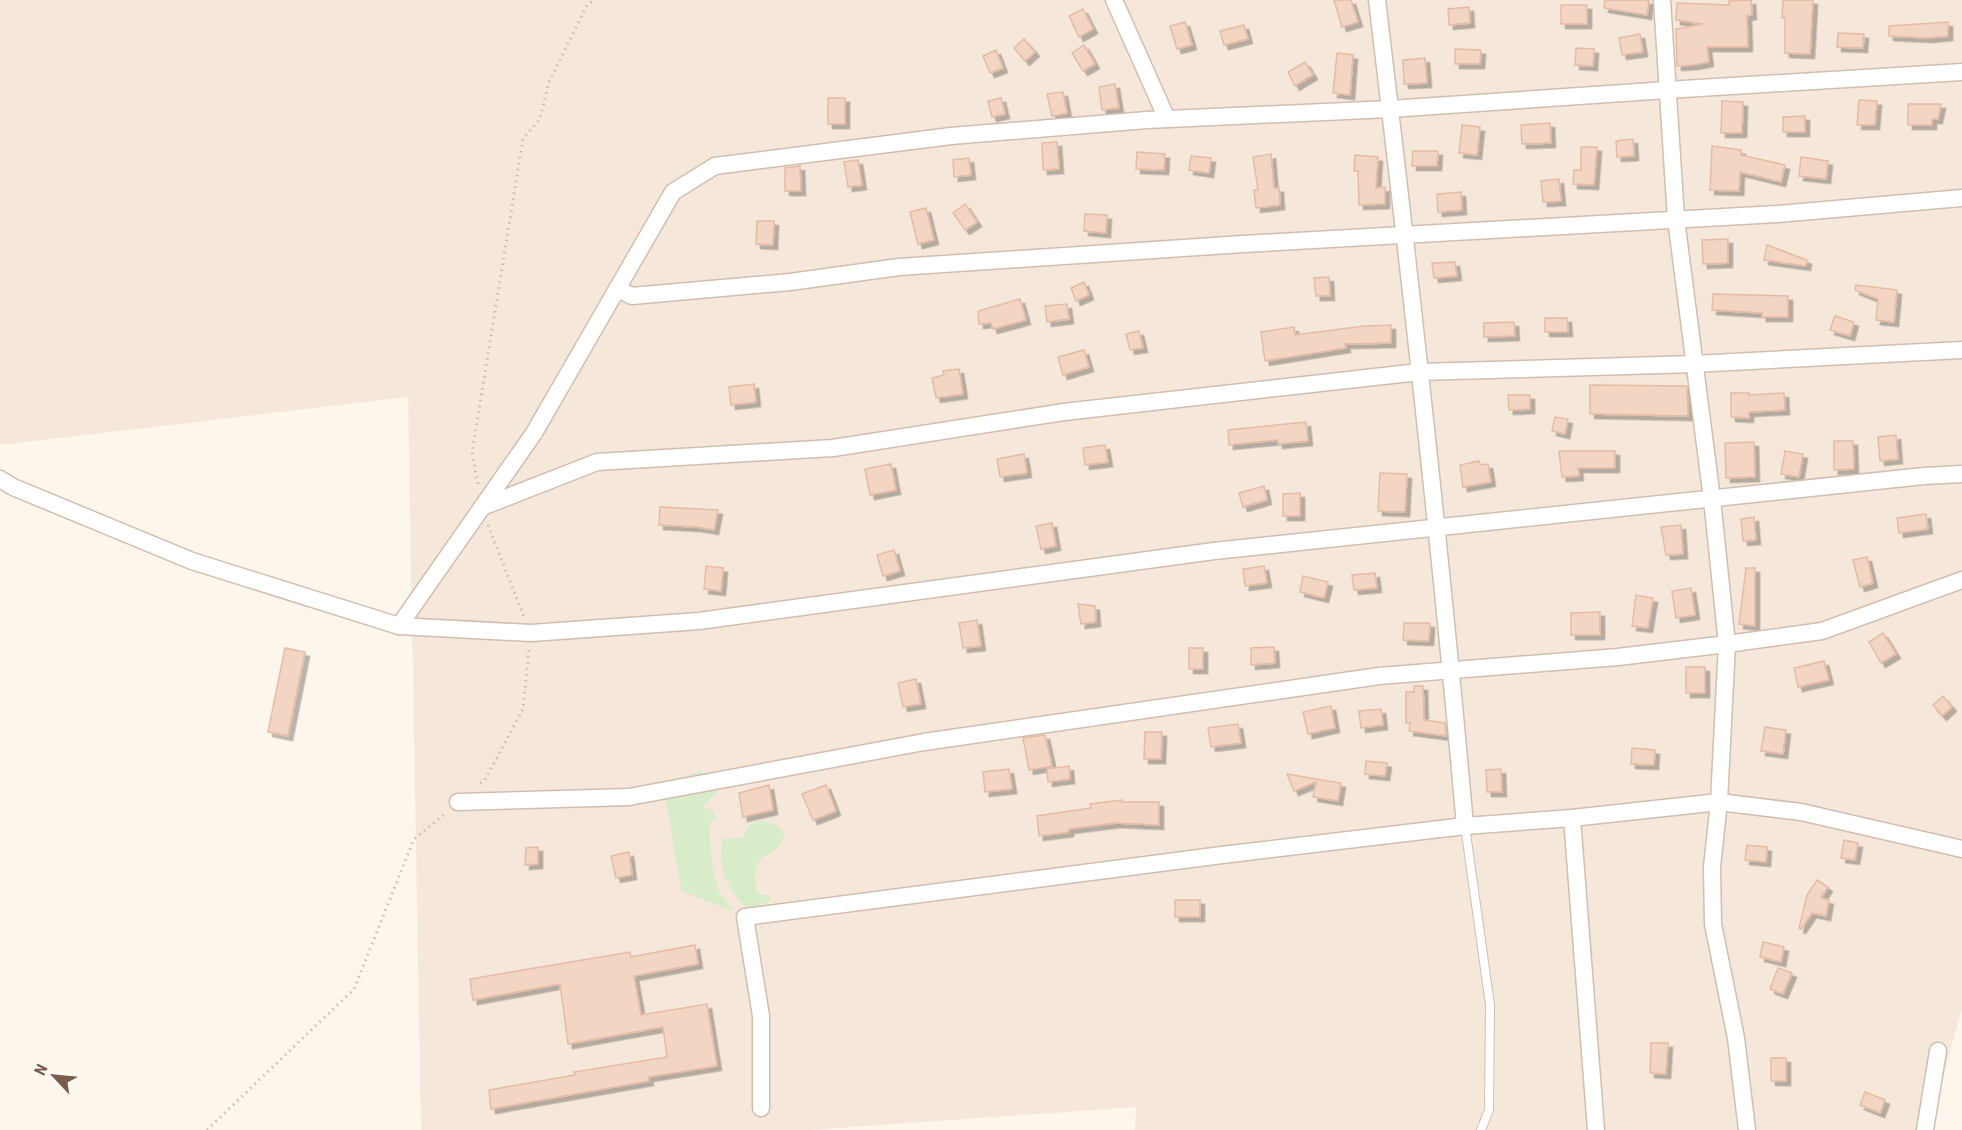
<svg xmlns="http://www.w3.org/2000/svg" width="1962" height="1130" viewBox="0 0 1962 1130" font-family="'Roboto Condensed',sans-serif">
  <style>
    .residential { fill: #f5e8da }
    .green { fill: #d8ecc9 }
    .building { fill: #f3d5c3; stroke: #e6bba3; stroke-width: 1.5; filter: url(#shadow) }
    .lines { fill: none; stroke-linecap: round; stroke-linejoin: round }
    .lane-casing { stroke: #d1beb0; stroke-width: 10 }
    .street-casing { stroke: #d1beb0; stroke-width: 19 }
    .path { stroke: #d9b8a5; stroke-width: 3; stroke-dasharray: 1.5 4.5; stroke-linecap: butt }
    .lane { stroke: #fff; stroke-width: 8 }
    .street { stroke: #fff; stroke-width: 16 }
  </style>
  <defs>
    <filter id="shadow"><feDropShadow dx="4.5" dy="4.5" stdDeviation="0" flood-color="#0004"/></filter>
  </defs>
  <rect width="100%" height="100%" fill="#fdf6ec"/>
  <path class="residential" d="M0 0H1962V1009L1928 1130H1135L1136 1107 810 1130H421L408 397 0 445Z"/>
  <g class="green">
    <path d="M700 771 712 776 719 789 703 807 712 810 716 818 709 823 712 865 719 892 734 911 682 892 663 783Z"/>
    <path d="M760 820 777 825 785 834 779 847 760 859 755 872 756 889 760 895H770L769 902 749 908C742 905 740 901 735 895 721 873 720 865 722 839L742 838 750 825Z"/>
  </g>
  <g class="building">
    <path d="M1334 0H1351L1358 22 1342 27Z"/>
    <path d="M1605 0H1649L1647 15 1604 8Z"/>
    <path d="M1751 0 1752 15 1747 16 1748 47H1707L1709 62 1694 65 1677 66 1676 29 1703 24 1676 20 1677 3 1729 5V1Z"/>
    <path d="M1783 0H1813L1810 54 1785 53V18H1782Z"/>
    <rect x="1561" y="5" width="26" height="19"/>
    <path d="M1469 7 1470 23 1449 25 1448 9Z"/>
    <path d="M1083 9 1093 29 1079 37 1069 16Z"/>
    <path d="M1185 22 1192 45 1177 49 1170 26Z"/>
    <path d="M1948 22V36L1928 38 1889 36V26Z"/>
    <path d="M1244 25 1248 39 1224 45 1220 31Z"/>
    <path d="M1838 33 1864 34 1863 48 1837 47Z"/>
    <path d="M1640 34 1643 52 1622 55 1619 38Z"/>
    <path d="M1024 39 1035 52 1025 61 1014 48Z"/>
    <path d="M1084 45 1095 64 1083 71 1072 53Z"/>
    <path d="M1576 48 1594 49 1593 66 1575 65Z"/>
    <path d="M1455 49 1481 50 1480 64H1455Z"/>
    <path d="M996 50 1003 68 990 73 983 56Z"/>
    <path d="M1337 53 1353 55 1350 95 1333 93Z"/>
    <path d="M1425 58 1427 83 1404 84 1403 60Z"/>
    <path d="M1305 62 1313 75 1295 86 1288 72Z"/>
    <path d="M1115 84 1119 108 1102 110 1099 87Z"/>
    <path d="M1063 92 1067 113 1052 116 1047 94Z"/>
    <rect x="828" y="98" width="17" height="26"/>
    <path d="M1001 98 1005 114 992 117 988 101Z"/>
    <path d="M1859 100 1877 101 1875 125H1857Z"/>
    <path d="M1722 101 1743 102 1742 133H1721Z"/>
    <path d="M1908 104H1941L1938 119H1932V125H1908Z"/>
    <path d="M1805 116V132H1783V117Z"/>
    <path d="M1550 123 1551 143 1522 144 1521 125Z"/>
    <path d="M1462 125 1480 127 1477 155 1459 153Z"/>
    <path d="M1633 139 1634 156 1617 157 1616 141Z"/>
    <path d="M1057 142 1059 169 1043 170 1042 143Z"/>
    <path d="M1712 146 1741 150V155L1785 165 1781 182 1740 172 1739 191 1710 190Z"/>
    <path d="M1581 147H1597L1594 185 1573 184 1574 170H1581Z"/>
    <path d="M1413 151H1438L1437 166H1412Z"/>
    <path d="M1137 152 1165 154 1164 170 1136 169Z"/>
    <path d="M1271 154 1274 188H1279L1280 205 1256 208 1254 190H1258L1253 157Z"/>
    <path d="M1355 155 1378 157 1376 188 1385 187V204L1359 205 1358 171H1354Z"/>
    <path d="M1191 156 1211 158 1209 173 1189 170Z"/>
    <path d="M1801 157 1828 161 1826 179 1799 176Z"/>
    <path d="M969 158 971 175 954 177 953 160Z"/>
    <path d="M858 160 862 185 848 187 844 162Z"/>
    <path d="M800 166 801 191H785V168Z"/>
    <path d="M1559 179 1561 201 1543 202 1541 181Z"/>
    <path d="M1461 192 1462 210 1438 212 1437 194Z"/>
    <path d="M965 204 977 222 965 230 953 213Z"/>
    <path d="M926 208 934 240 918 244 910 212Z"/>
    <path d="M1085 214 1107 215 1106 233 1084 231Z"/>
    <path d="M757 221H774L773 245 756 244Z"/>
    <path d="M1728 239V263L1703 264 1702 240Z"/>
    <path d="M1767 245 1807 260 1806 266 1764 260Z"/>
    <path d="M1455 262 1457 276 1434 278 1432 263Z"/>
    <path d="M1329 277 1330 296H1316L1314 278Z"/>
    <path d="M1084 282 1089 295 1076 301 1071 288Z"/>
    <path d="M1856 285 1897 290 1894 322 1876 320 1878 299 1855 290Z"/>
    <path d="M1713 294 1788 296V317H1762V313L1712 310Z"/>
    <path d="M1020 299 1026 320 993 329 991 323 979 324 978 311Z"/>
    <path d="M1067 304 1069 319 1047 322 1045 306Z"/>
    <path d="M1835 316 1854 322 1850 336 1830 330Z"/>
    <path d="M1545 318H1567L1568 332H1545Z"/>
    <path d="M1514 322 1515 336 1484 337V323Z"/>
    <path d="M1391 325V343L1345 344 1346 348 1265 361 1261 332 1294 327 1295 335 1364 326Z"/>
    <path d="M1139 331 1143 348 1130 350 1126 334Z"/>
    <path d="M1084 350 1089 367 1063 375 1058 357Z"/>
    <path d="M959 369 963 394 936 398 932 378 944 375 943 371Z"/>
    <path d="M754 384 756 402 731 405 729 387Z"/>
    <path d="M1590 385 1687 386 1688 416 1590 414Z"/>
    <path d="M1731 393H1749V395L1784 393 1785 410 1749 412V418L1731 417Z"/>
    <path d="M1508 395H1530V409L1509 410Z"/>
    <path d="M1555 417 1568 419 1565 434 1552 431Z"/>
    <path d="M1306 422 1308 441 1278 444V440L1229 445 1228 430Z"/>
    <path d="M1896 435 1898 459 1880 461 1878 437Z"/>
    <path d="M1834 441H1853L1854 469 1834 470Z"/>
    <path d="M1754 442 1755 477 1726 478 1725 443Z"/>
    <path d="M1105 445 1108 462 1085 465 1083 448Z"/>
    <path d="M1559 451H1615V468H1578L1579 476 1562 477Z"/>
    <path d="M1785 451 1803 454 1799 477 1781 474Z"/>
    <path d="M1024 454 1027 473 1000 477 997 459Z"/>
    <path d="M1479 461 1480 465 1488 464 1491 482 1463 487 1460 465Z"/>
    <path d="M891 464 896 490 870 495 865 469Z"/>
    <path d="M1380 473 1407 474 1405 512 1378 511Z"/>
    <path d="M1264 486 1267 500 1243 507 1239 493Z"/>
    <path d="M1300 493V516H1283V494Z"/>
    <path d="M660 507 718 510 714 530 696 527 659 525Z"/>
    <path d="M1926 514 1928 529 1899 533 1897 518Z"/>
    <path d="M1754 517 1756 540 1743 541 1741 519Z"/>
    <path d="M1052 523 1056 546 1041 549 1036 526Z"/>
    <path d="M1681 525 1683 554 1666 555 1661 527Z"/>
    <path d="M894 550 900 571 883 576 877 555Z"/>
    <path d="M1867 557 1873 583 1860 587 1853 560Z"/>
    <path d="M706 566 723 568 721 591 704 589Z"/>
    <path d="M1264 566 1267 583 1245 586 1243 569Z"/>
    <path d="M1746 568H1755V626L1739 624Z"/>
    <path d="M1375 573 1377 588 1354 590 1352 575Z"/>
    <path d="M1303 576 1328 582 1324 598 1300 592Z"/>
    <path d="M1691 588 1695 615 1676 618 1672 591Z"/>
    <path d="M1636 595 1653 598 1648 628 1632 626Z"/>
    <path d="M1078 604 1095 606 1096 622 1081 624Z"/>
    <path d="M1600 612V635H1571V613Z"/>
    <path d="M977 620 981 646 963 648 959 623Z"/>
    <path d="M1404 623H1430L1429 641 1403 640Z"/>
    <path d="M1883 633 1896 654 1881 663 1869 642Z"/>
    <path d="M1274 647 1275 663 1251 665V648Z"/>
    <path d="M285 648 305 652 288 736 268 732Z"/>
    <rect x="1189" y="648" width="14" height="21"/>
    <path d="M1824 661 1829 680 1798 687 1794 668Z"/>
    <rect x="1686" y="667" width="19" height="26"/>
    <path d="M916 679 921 704 903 707 898 683Z"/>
    <path d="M1414 686H1423L1424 720 1445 723 1446 736 1409 731 1410 723H1406V692H1414Z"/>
    <path d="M1943 696 1952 707 1942 716 1933 705Z"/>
    <path d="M1331 706 1335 728 1308 734 1303 712Z"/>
    <path d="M1381 709 1383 725 1361 728 1359 711Z"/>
    <path d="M1238 724 1241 743 1211 747 1208 728Z"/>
    <path d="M1765 727 1786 730 1783 754 1761 751Z"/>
    <path d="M1145 732H1162L1161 759H1144Z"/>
    <path d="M1045 735 1052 766 1029 770 1023 738Z"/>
    <path d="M1632 748 1655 750 1654 765 1631 764Z"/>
    <path d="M1366 761 1387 763 1385 776 1365 774Z"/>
    <path d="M1069 766 1070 779 1048 782 1047 769Z"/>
    <path d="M1009 769 1012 789 985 792 983 772Z"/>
    <path d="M1501 769 1502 792H1487L1486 770Z"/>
    <path d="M1287 774 1341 783 1338 801 1313 797 1316 782 1294 791Z"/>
    <path d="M769 785 773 810 743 817 739 793Z"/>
    <path d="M826 785 836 811 813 820 802 794Z"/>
    <path d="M1122 800V802H1159V825L1116 823 1069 829V832L1039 836 1037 816 1091 808 1090 804Z"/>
    <path d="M1844 840 1858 843 1855 860 1841 858Z"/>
    <path d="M1747 845 1767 847 1766 862 1745 860Z"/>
    <path d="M538 847V864L525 865 526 848Z"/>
    <path d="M629 852 632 875 616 878 611 856Z"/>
    <path d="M1817 880 1828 887 1821 898 1829 900 1826 916 1812 913 1801 929 1799 928 1807 895Z"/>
    <rect x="1175" y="900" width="25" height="17"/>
    <path d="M1763 942 1784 947 1781 962 1760 957Z"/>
    <path d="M695 945 698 964 634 976 641 1015 707 1004 717 1066 648 1077 649 1081 491 1109 489 1090 575 1075 574 1072 667 1057 663 1027 568 1044 560 984 473 1000 470 979 630 952 631 957Z"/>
    <path d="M1778 968 1792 973 1783 994 1770 989Z"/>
    <path d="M1651 1043H1668L1666 1074 1650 1073Z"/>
    <rect x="1771" y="1058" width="15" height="23"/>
    <path d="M1865 1092 1885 1100 1880 1113 1860 1105Z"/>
  </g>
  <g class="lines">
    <defs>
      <path id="lane" d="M1465 826 1490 1005 1489 1110 1481 1130"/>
      <g id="street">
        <path d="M1114 0 1167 119"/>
        <path d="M1377 0C1410 275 1441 550 1465 826"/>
        <path d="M1662 0 1676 219 1712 499 1727 644 1719 802 1712 867 1713 924 1736 1038 1747 1130"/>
        <path d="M617 289 632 296 790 282 899 267 1243 244 1777 214 1962 198"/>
        <path d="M0 479 13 487 192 561 399 626 531 633 699 621 1214 551 1924 476 1962 474"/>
        <path d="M482 507 597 462 833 448 1064 412 1419 372 1694 364 1962 350"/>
        <path d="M399 626 534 433 673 192 715 166 951 136 1147 120 1390 109 1667 90 1962 72"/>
        <path d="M458 802 629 797 924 742 1379 676 1618 657 1727 644 1822 631 1962 580"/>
        <path d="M1572 818 1596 1130"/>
        <path d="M761 1108V1016L745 917 1222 855 1465 826 1572 818 1719 802 1801 812 1962 849"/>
        <path d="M1925 1130 1938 1051"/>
      </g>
    </defs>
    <use href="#lane" class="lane-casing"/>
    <use href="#street" class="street-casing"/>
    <g class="path">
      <path d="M478 484 472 453 523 139 540 119 549 82 587 5 594 0"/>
      <path d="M488 525 524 617"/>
      <path d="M480 783 485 780 523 709 529 649"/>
      <path d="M207 1130 354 989 414 839 446 813"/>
    </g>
    <use href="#lane" class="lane"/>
    <use href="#street" class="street"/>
  </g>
  <g transform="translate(54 1076) rotate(296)" stroke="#fffaf3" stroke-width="4.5" paint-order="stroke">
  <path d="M0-4.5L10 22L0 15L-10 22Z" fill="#7a5c4d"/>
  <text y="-9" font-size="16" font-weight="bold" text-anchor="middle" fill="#7a5c4d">N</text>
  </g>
</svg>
